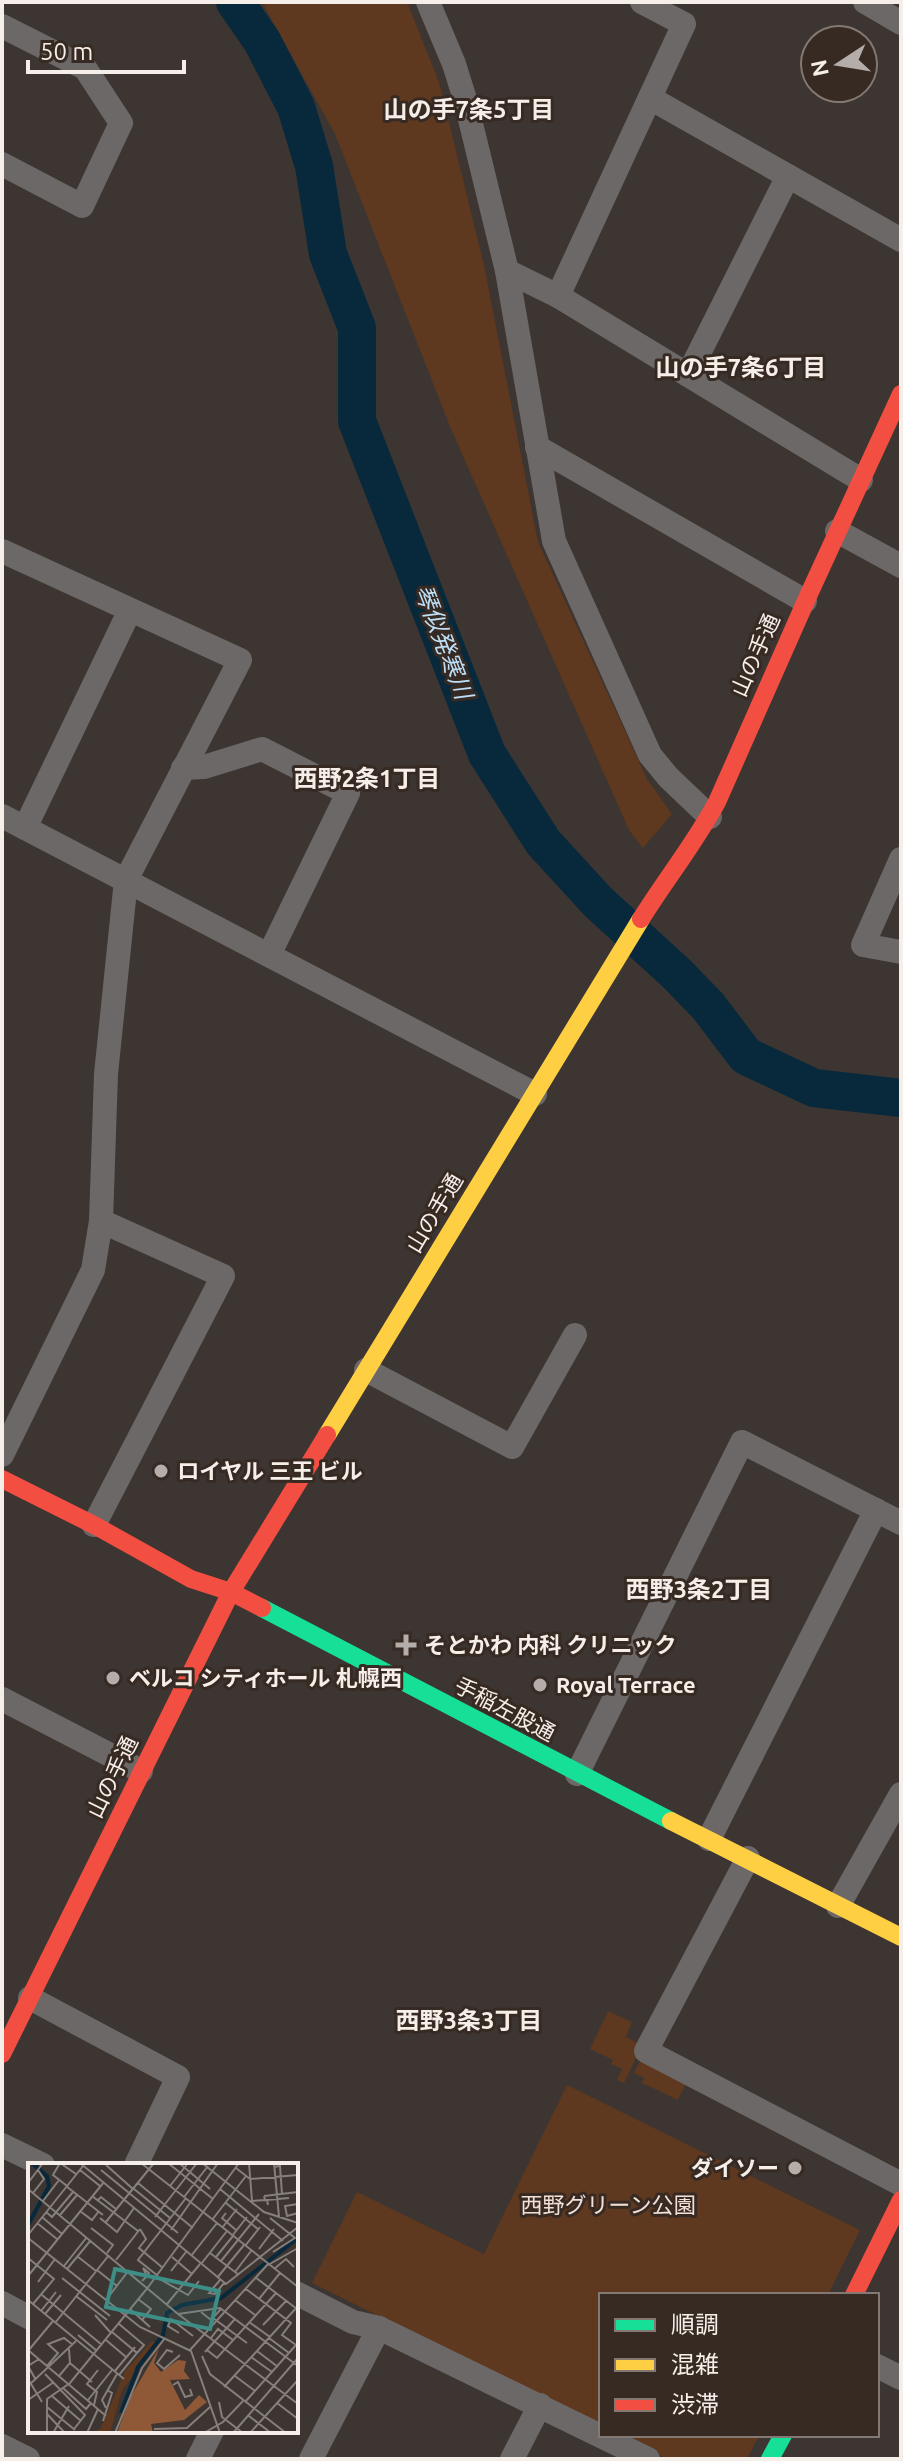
<svg xmlns="http://www.w3.org/2000/svg" width="903" height="2461" viewBox="0 0 903 2461" font-family="Ubuntu,'Noto Sans JP',sans-serif">
  <style>
    .green { fill: #5e381f }
    .lines { fill: none; stroke-linecap: round; stroke-linejoin: round }
    .river { stroke: #08283c; stroke-width: 38 }
    .street { stroke: #6b6867; stroke-width: 24 }
    .fast { stroke: #16e098; stroke-width: 18 }
    .slow { stroke: #ffcf43; stroke-width: 18 }
    .jam { stroke: #f24e42; stroke-width: 18 }
    .poi-dot { fill: #b5ada9; stroke: #372a23; stroke-width: 3 }
    .labels { text-anchor: middle; stroke-width: 6; stroke-linejoin: round; paint-order: stroke }
    .street-label { font-size: 22px; fill: #f6eee9; stroke: #372a23 }
    .poi-label { font-size: 22px; font-weight: bold; fill: #f6eee9; stroke: #372a23; text-anchor: start }
    .park-label { font-size: 22px; fill: #f2dfd5; stroke: #372a23 }
    .neighbourhood-label { font-size: 24px; font-weight: bold; fill: #f6eee9; stroke: #372a23 }
    .water-label { font-size: 24px; font-style: italic; fill: #bcdef7; stroke: #372a23 }
    .inset-river { fill: none; stroke: #08283c; stroke-width: 4 }
    .inset-road { fill: none; stroke: #867f7b; stroke-width: 2 }
    .view { fill: #3d8e87; fill-opacity: 0.15; stroke: #3d8e87; stroke-width: 4 }
    .inset-edge { fill: none; stroke: #f6eee9; stroke-width: 4 }
  </style>
  <rect width="100%" height="100%" fill="#3c3531"/>
  <g class="green">
    <path d="M262 2H407L439 82 484 265 538 542 647 779 672 814 643 848 629 830 451 429 335 134Z"/>
    <path d="M608 2011 632 2022 626 2037 642 2045 624 2083 617 2080 622 2069 611 2064 613 2060 590 2049Z"/>
    <path d="M640 2061 686 2083 678 2100 642 2083 644 2078 634 2073Z"/>
    <path d="M567 2085 860 2230 828 2295H601V2426L312 2283 357 2192 484 2254Z"/>
    <path d="M618 2435H759L747 2459H667Z"/>
  </g>
  <g class="lines">
    <path class="river" d="M235 2 262 41 296 107 314 166 328 254 357 328V421L487 754 543 842 598 902 676 973 708 1006 746 1056 814 1088 901 1098"/>
    <g class="street">
      <path d="M428 2 454 64 465 99 507 271 554 541 650 755 668 777 710 817"/>
      <path d="M865 2 901 23"/>
      <path d="M2 26 85 68 121 123 82 206 2 164"/>
      <path d="M650 98 901 240"/>
      <path d="M507 271 558 296 861 480"/>
      <path d="M558 296 684 24 642 2"/>
      <path d="M688 375 788 176"/>
      <path d="M537 447 805 601"/>
      <path d="M837 531 901 566"/>
      <path d="M2 551 240 660 126 880 106 1074 101 1221 93 1270 2 1455"/>
      <path d="M183 768 204 767 262 749 348 793 269 955"/>
      <path d="M2 816 535 1094"/>
      <path d="M25 828 130 610"/>
      <path d="M901 859 863 945 901 952"/>
      <path d="M366 1370 512 1447 575 1335"/>
      <path d="M94 1525 223 1276 101 1221"/>
      <path d="M2 1699 141 1771"/>
      <path d="M577 1774 742 1442 901 1523"/>
      <path d="M709 1839 876 1510"/>
      <path d="M748 1858 646 2051 901 2184"/>
      <path d="M838 1906 901 1794"/>
      <path d="M30 1998 178 2077 136 2165"/>
      <path d="M2 2145 43 2165"/>
      <path d="M296 2293 353 2322 379 2328 648 2459"/>
      <path d="M2 2303 30 2318"/>
      <path d="M877 2366 901 2378"/>
      <path d="M2 2446 28 2459"/>
      <path d="M198 2459 212 2431"/>
      <path d="M311 2459 379 2328"/>
      <path d="M512 2459 540 2405"/>
    </g>
    <g class="fast">
      <path d="M262 1608 671 1821"/>
      <path d="M770 2459 783 2435"/>
    </g>
    <g class="slow">
      <path d="M327 1435 641 919"/>
      <path d="M671 1821 901 1937"/>
    </g>
    <g class="jam">
      <path d="M641 919C666 879 695 843 717 802L809 594 901 394"/>
      <path d="M2 1479 94 1525 191 1579 231 1592 327 1435"/>
      <path d="M2 2054 231 1592 262 1608"/>
      <path d="M854 2295 901 2200"/>
    </g>
  </g>
  <g class="poi-dot">
    <circle cx="161" cy="1471" r="8"/>
    <path d="M402 1633h8v8h8v8h-8v8h-8v-8h-8v-8h8z"/>
    <circle cx="113" cy="1678" r="8"/>
    <circle cx="540" cy="1685" r="8"/>
    <circle cx="795" cy="2168" r="8"/>
  </g>
  <g class="labels">
    <g class="street-label">
      <text transform="translate(755 655) rotate(-66)" y="8">山の手通</text>
      <text transform="translate(434 1213) rotate(-59)" y="8">山の手通</text>
      <text transform="translate(505 1709) rotate(28)" y="8">手稲左股通</text>
      <text transform="translate(112 1777) rotate(-64)" y="8">山の手通</text>
    </g>
    <g class="poi-label">
      <text x="177" y="1479">ロイヤル 三王 ビル</text>
      <text x="424" y="1653">そとかわ 内科 クリニック</text>
      <text x="129" y="1686">ベルコ シティホール 札幌西</text>
      <text x="556" y="1693">Royal Terrace</text>
      <text x="779" y="2176" text-anchor="end">ダイソー</text>
    </g>
    <g class="park-label">
      <text x="608" y="2213">西野グリーン公園</text>
    </g>
    <g class="neighbourhood-label">
      <text x="469" y="118">山の手7条5丁目</text>
      <text x="741" y="376">山の手7条6丁目</text>
      <text x="367" y="787">西野2条1丁目</text>
      <text x="699" y="1598">西野3条2丁目</text>
      <text x="469" y="2029">西野3条3丁目</text>
    </g>
    <g class="water-label">
      <text transform="translate(443 642) rotate(69)" y="8">琴似発寒川</text>
    </g>
  </g>
  <g transform="translate(28 2163)">
    <rect width="270" height="270" fill="#3c3531"/>
    <path d="M124 178 132 181 94 227 82 270H65L73 265 97 208Z" fill="#5e381f"/>
    <path d="M131 185 126 200 133 209 150 197 158 198 156 208 162 216 142 217 157 247 171 232 179 239 156 257 123 261 125 270H89L103 233Z" fill="#8f5938"/>
    <path class="inset-river" d="M0 62 21 23 19 13 4 0M93 250 110 204 135 172 139 150 154 142 193 135 270 75"/>
    <path class="inset-road" d="M52 0 198 121 270 64M113 0 270 124M140 0 185 36M151 0 182 26M174 0 236 49 270 60M221 0 224 38 237 37 236 33M246 0 251 54M78 2 105 26M246 4 252 3 254 31M208 5 222 16 270 12M52 7 72 23M73 7 150 70M0 20 15 0M110 20 165 65M38 23 75 52M39 23 25 12 32 0 48 11M142 23 160 0M0 26 150 151 270 241M106 26 142 55M192 26 255 78M5 30 16 16 10 7M64 33 110 68M236 33 270 29M156 34 180 3M15 38 31 17M69 38 73 34 88 46M198 40 231 67M270 41 257 43 259 53 270 50M240 42 239 37 261 35M52 48 64 57 71 48M18 49 24 54 45 29M198 50 194 55 208 67M32 52 49 32M14 54 34 71M127 54 169 0M72 55 89 69 106 45M242 55 267 75 245 89M184 57 218 13M9 60 29 76M77 60 126 0M63 65 85 82 79 90M194 65 209 46M112 66 118 76 111 85 135 105M143 67 190 0M0 72 55 3M204 73 219 54M0 75 112 164 163 188 192 270M217 83 232 64M231 86 246 66M182 90 211 112M49 93 68 108M163 93 189 60M144 94 164 111M188 94 205 73M0 95 26 116 5 141M88 97 112 66M193 98 231 51M173 101 199 68M240 102 270 85M36 103 59 74M39 106 63 77M246 106 258 96 266 104M69 107 89 123M143 108 158 89M207 109 223 88M0 113 76 19M130 113 110 97 158 35M128 114 160 132 171 118M227 114 269 146M34 115 82 153M189 115 216 82M192 117 181 130 187 131 196 120M114 118 119 113 121 110 115 105 119 113M10 119 27 96M121 123 211 0M218 126 263 160 254 172 268 182M14 132 74 182M48 133 79 157M110 136 123 146 114 157M231 136 252 110M0 137 96 216M78 137 101 107M207 137 227 152M139 141 172 101M102 146 122 164M13 148 28 129M173 149 183 157 193 146M17 151 33 132M150 151 192 145 270 203M67 152 83 170M185 155 219 180M221 159 242 174M27 160 81 92M91 161 116 182 109 190M235 162 258 138M84 169 109 190 91 212M151 170 140 163 143 156 165 173M50 172 69 188M183 175 190 166 205 177M241 175 261 190M78 177 98 194M0 187 78 253M162 187 240 101M179 187 189 195 248 130M0 188 25 158M229 188 250 204M145 189 139 187 129 200 136 206 152 192M177 189 207 156M174 193 182 211 258 270M223 194 244 209M42 200 64 219M19 203 30 190 20 181 36 175 45 182M86 209 107 184M17 211 57 252 46 266M31 213 42 200 41 186M207 213 227 228M0 216 14 239M8 217 0 203 11 196M145 222 150 219 157 234 164 232 162 226M0 223 48 178M196 224 270 143M35 225 58 246 63 240M24 233 53 258M0 237 26 219M60 237 84 207M191 239 194 254 215 270M217 239 268 182M249 240 270 256M66 242 69 229 59 221 70 207M19 244 47 267M78 245 74 237 89 211M19 251 37 270M221 253 243 270M75 258 84 230 79 227M126 266 159 265 182 244M19 270V236L42 220 121 123M25 270 41 243M59 270 70 246M87 270 114 205 137 175M176 270 195 259 215 238M205 270 270 195M222 270 270 217"/>
    <path class="view" d="M87 106 191 128 182 166 78 144Z"/>
    <rect width="270" height="270" class="inset-edge"/>
  </g>
  <rect width="903" height="2461" fill="none" stroke="#f6eee9" stroke-width="8"/>
  <rect x="599" y="2293" width="280" height="144" fill="#372a23" stroke="#837872" stroke-width="2"/>
  <rect x="615" y="2319" width="40" height="12" fill="#16e098" stroke="#837872" stroke-width="2"/>
  <text x="671" y="2333" font-size="24" fill="#f6eee9">順調</text>
  <rect x="615" y="2359" width="40" height="12" fill="#ffcf43" stroke="#837872" stroke-width="2"/>
  <text x="671" y="2373" font-size="24" fill="#f6eee9">混雑</text>
  <rect x="615" y="2399" width="40" height="12" fill="#f24e42" stroke="#837872" stroke-width="2"/>
  <text x="671" y="2413" font-size="24" fill="#f6eee9">渋滞</text>
  <g transform="translate(839 64) rotate(258)"><circle r="38" fill="#372a23" stroke="#837872" stroke-width="2"/>
  <path d="M0-6L14 30L0 20L-14 30Z" fill="#b5ada9"/>
  <text y="-12" font-size="22" font-weight="bold" text-anchor="middle" fill="#f6eee9">N</text>
  </g>
  <path d="M28 60v12h156v-12" fill="none" stroke="#f6eee9" stroke-width="4"/>
  <text x="40" y="60" font-size="24" fill="#f6eee9" stroke="#372a23" stroke-width="6" paint-order="stroke">50 m</text>
</svg>
